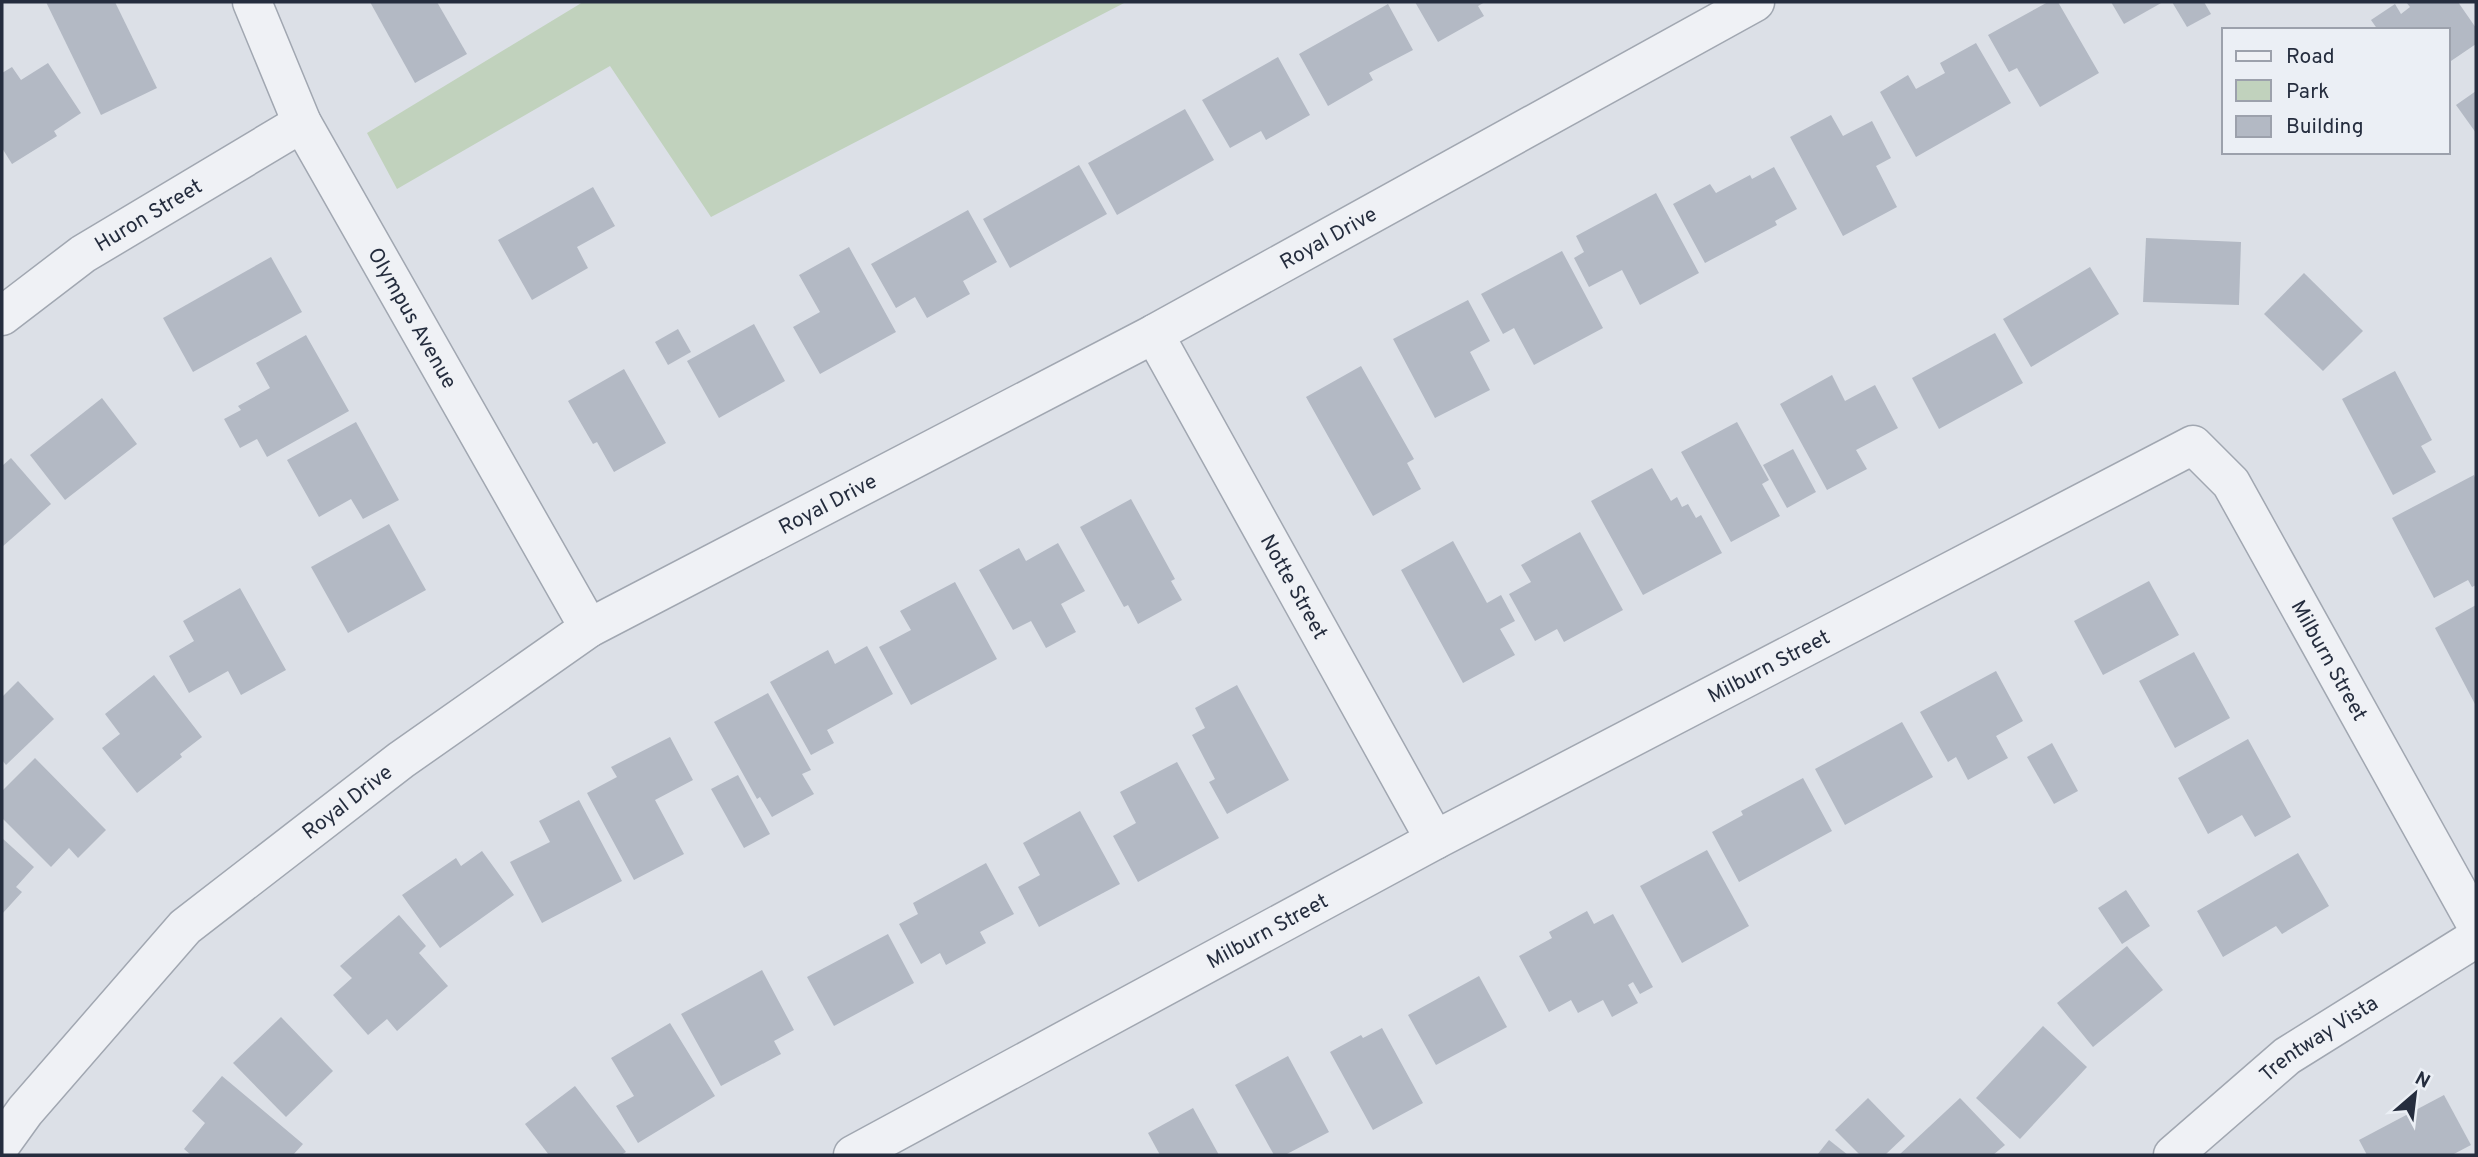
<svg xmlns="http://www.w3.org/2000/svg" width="2478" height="1157" viewBox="0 0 2478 1157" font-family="Overpass,sans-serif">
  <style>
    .green { fill: #c1d2bd }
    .building { fill: #b3b9c4 }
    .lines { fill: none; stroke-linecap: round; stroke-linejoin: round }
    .minor-casing { stroke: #a1a7b1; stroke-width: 41 }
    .minor { stroke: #eff1f5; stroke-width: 38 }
    .labels { text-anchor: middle; stroke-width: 6; stroke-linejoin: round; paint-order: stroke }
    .street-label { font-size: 21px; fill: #252d3e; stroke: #ebeff5 }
  </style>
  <rect width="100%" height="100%" fill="#dce0e7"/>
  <path class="green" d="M583 2H1126L711 217 610 66 397 189 367 133Z"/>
  <g class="building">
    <path d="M46 2H115L157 88 101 115Z"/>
    <path d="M370 2H437L467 54 415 83Z"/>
    <path d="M1415 2H1485L1478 6 1484 16 1438 42Z"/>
    <path d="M2048 2H2058L2099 73 2040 107 2017 68 2009 72 1988 35Z"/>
    <path d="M2111 2H2163L2124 24Z"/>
    <path d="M2172 2H2204L2211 14 2187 27Z"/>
    <path d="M2406 2H2458L2476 28V44L2448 63V30H2378L2371 20 2395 4 2401 14 2410 7Z"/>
    <path d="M1388 4 1413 50 1369 73 1373 80 1328 106 1299 54Z"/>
    <path d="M1976 43 2011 103 1916 157 1880 92 1908 75 1916 89 1945 73 1940 63Z"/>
    <path d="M1278 57 1310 115 1266 140 1261 131 1230 148 1202 100Z"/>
    <path d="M48 63 81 113 54 131 57 136 12 164 2 148V73L12 67 21 80Z"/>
    <path d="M2476 91V133L2456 105Z"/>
    <path d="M1185 109 1214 160 1117 215 1088 163Z"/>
    <path d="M1831 115 1843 136 1872 121 1891 158 1876 166 1897 207 1843 236 1790 137Z"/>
    <path d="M1079 165 1107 214 1010 268 983 219Z"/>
    <path d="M1774 167 1797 209 1775 221 1777 225 1705 263 1673 204 1710 184 1716 193 1750 175 1752 179Z"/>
    <path d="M593 187 615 226 577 247 588 268 532 300 498 240Z"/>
    <path d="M1656 193 1699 273 1640 305 1622 270 1589 287 1574 258 1584 252 1576 236Z"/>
    <path d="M968 210 997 262 963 281 970 294 927 318 915 297 896 308 871 264Z"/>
    <path d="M2146 238 2241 242 2239 305 2143 302Z"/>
    <path d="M849 247 896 332 820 374 793 327 820 312 799 275Z"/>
    <path d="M1562 251 1603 328 1534 365 1514 328 1503 334 1481 294Z"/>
    <path d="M271 257 302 312 193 372 163 318Z"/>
    <path d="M2090 267 2119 314 2031 367 2003 319Z"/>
    <path d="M2304 273 2363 331 2323 371 2264 314Z"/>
    <path d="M1468 300 1490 341 1470 352 1490 390 1435 418 1393 339Z"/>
    <path d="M754 324 785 381 719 418 687 361Z"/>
    <path d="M678 329 691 352 668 365 655 342Z"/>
    <path d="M1995 333 2023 383 1939 429 1912 378Z"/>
    <path d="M306 335 349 411 267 457 257 439 240 448 224 419 241 410 238 406 270 388 256 363Z"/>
    <path d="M1361 366 1414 459 1407 463 1421 489 1373 516 1306 397Z"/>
    <path d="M624 369 666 443 614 472 597 442 593 444 568 401Z"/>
    <path d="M2395 371 2432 440 2421 446 2436 472 2393 495 2342 399Z"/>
    <path d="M1832 375 1845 401 1875 385 1898 428 1856 450 1867 469 1827 490 1780 404Z"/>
    <path d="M102 398 137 444 65 500 30 455Z"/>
    <path d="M356 422 399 500 363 519 351 499 319 517 287 460Z"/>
    <path d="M1737 422 1769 480 1762 484 1780 516 1731 542 1681 452Z"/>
    <path d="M1793 449 1816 492 1787 508 1763 465Z"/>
    <path d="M11 458 51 504 2 547V466Z"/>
    <path d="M1652 468 1671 501 1677 497 1682 507 1688 504 1696 518 1701 515 1722 553 1643 595 1591 501Z"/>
    <path d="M2474 475 2476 480V585L2472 587 2468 580 2434 598 2392 518Z"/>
    <path d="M1131 499 1175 579 1171 581 1182 600 1138 624 1128 605 1124 607 1080 527Z"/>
    <path d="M389 524 426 590 348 633 311 567Z"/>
    <path d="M1580 532 1623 610 1564 642 1557 629 1535 641 1509 594 1531 582 1521 565Z"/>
    <path d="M1453 541 1487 603 1501 595 1515 621 1500 629 1515 655 1463 683 1401 570Z"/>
    <path d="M1058 543 1085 591 1061 604 1076 632 1046 648 1031 621 1013 630 979 570 1019 548 1026 561Z"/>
    <path d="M2149 581 2179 635 2103 675 2074 621Z"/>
    <path d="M955 582 997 659 911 705 879 647 911 630 900 611Z"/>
    <path d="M240 588 286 670 241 695 228 671 189 693 169 656 194 641 183 621Z"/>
    <path d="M2476 605V706L2435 628Z"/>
    <path d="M867 646 893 694 827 730 834 743 811 755 770 682 828 650 835 664Z"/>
    <path d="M2194 652 2230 718 2175 748 2139 681Z"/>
    <path d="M1996 671 2023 721 1996 736 2008 758 1968 780 1956 757 1948 762 1920 712Z"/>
    <path d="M154 675 202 737 180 754 182 757 137 793 102 748 120 734 105 714Z"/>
    <path d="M18 681 54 719 6 765 2 760V697Z"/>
    <path d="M1237 685 1289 780 1227 814 1209 782 1215 779 1192 735 1205 728 1195 708Z"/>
    <path d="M768 693 811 770 802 774 814 794 772 817 760 797 757 799 714 722Z"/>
    <path d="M1902 722 1933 777 1845 825 1815 769Z"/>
    <path d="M670 737 693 780 655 800 684 854 634 880 587 793 617 777 611 767Z"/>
    <path d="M2248 739 2291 817 2255 837 2242 815 2208 834 2178 778Z"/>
    <path d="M2052 743 2078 791 2054 804 2027 757Z"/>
    <path d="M35 758 106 830 78 858 69 848 51 867 2 818V791Z"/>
    <path d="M1177 762 1219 838 1138 882 1113 836 1136 823 1120 792Z"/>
    <path d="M738 775 770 834 744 848 711 789Z"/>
    <path d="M1803 778 1832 831 1739 882 1712 832 1743 815 1741 811Z"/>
    <path d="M579 800 622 881 542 923 510 862 550 842 539 821Z"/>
    <path d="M1080 811 1120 884 1039 927 1018 887 1040 875 1023 843Z"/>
    <path d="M2 838 34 867 16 887 22 892 2 914Z"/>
    <path d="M1707 850 1749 926 1682 963 1640 886Z"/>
    <path d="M482 851 514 895 440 948 402 895 456 858 461 866Z"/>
    <path d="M2298 853 2329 906 2282 934 2276 926 2223 957 2197 911Z"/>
    <path d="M986 863 1014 914 980 932 986 943 946 965 940 953 921 964 899 924 918 914 913 903Z"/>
    <path d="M2126 890 2150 926 2122 944 2098 908Z"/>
    <path d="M1587 911 1594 924 1613 914 1653 987 1640 994 1633 982 1628 985 1638 1003 1612 1017 1603 1000 1578 1013 1571 1000 1549 1012 1519 956 1552 938 1549 932Z"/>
    <path d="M399 915 426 946 419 953 448 986 397 1031 387 1019 368 1035 333 995 352 978 340 966Z"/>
    <path d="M888 934 914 983 834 1026 807 977Z"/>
    <path d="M2127 946 2163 990 2093 1047 2057 1003Z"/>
    <path d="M762 970 794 1030 774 1041 781 1054 721 1086 681 1014Z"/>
    <path d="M1479 976 1507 1027 1436 1065 1408 1015Z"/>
    <path d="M281 1017 333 1071 286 1117 233 1063Z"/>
    <path d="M670 1023 715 1096 638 1143 616 1106 634 1096 611 1058Z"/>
    <path d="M2043 1026 2087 1067 2020 1139 1976 1098Z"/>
    <path d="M1382 1028 1423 1103 1373 1130 1330 1052 1361 1035 1363 1038Z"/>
    <path d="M1288 1056 1329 1132 1285 1155H1274L1235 1085Z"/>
    <path d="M222 1076 303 1144 293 1155H191L184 1149 205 1123 192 1111Z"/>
    <path d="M575 1086 626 1152 621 1155H549L525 1124Z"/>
    <path d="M2444 1095 2471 1145 2452 1155H2367L2359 1140Z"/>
    <path d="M1868 1098 1905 1136 1885 1155H1860L1835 1130Z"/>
    <path d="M1960 1098 2005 1145 1993 1155H1899Z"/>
    <path d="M1193 1108 1219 1155H1160L1148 1133Z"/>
    <path d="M1829 1140 1848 1155H1817Z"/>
  </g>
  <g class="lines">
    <defs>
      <g id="minor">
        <path id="s1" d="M252 2 302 123 589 628"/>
        <path id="s2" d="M2 316 83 254 302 123"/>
        <path id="s3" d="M1154 334 1435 840"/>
        <path id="s4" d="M2 1143 25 1111 185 927 401 760 589 628 1154 334 1755 2"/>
        <path id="s5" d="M853 1155 1435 840 2193 445 2231 483 2476 924"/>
        <path id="s6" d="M2173 1155 2287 1056 2476 938"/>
      </g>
    </defs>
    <use href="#minor" class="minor-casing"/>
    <use href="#minor" class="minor"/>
  </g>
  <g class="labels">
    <g class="street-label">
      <text dy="7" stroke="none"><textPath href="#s2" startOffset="178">Huron Street</textPath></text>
      <text dy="7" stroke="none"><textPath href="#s4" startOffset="1622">Royal Drive</textPath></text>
      <text dy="7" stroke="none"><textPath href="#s1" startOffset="355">Olympus Avenue</textPath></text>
      <text dy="7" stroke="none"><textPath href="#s4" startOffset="1055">Royal Drive</textPath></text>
      <text dy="7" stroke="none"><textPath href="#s3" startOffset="289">Notte Street</textPath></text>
      <text dy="7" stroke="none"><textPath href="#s5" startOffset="1773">Milburn Street</textPath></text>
      <text dy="7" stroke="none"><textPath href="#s5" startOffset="1038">Milburn Street</textPath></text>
      <text dy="7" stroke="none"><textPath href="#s4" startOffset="488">Royal Drive</textPath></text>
      <text dy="7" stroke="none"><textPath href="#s5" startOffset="471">Milburn Street</textPath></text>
      <text dy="7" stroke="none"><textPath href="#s6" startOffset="187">Trentway Vista</textPath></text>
    </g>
  </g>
  <rect width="2478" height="1157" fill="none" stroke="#252d3e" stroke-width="7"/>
  <rect x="2222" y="28" width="228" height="126" fill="#ebeff5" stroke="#9ca1ac" stroke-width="2"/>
  <rect x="2236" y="51" width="35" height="10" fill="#eff1f5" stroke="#9ca1ac" stroke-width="2"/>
  <text x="2286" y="63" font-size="21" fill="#252d3e">Road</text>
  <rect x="2236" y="80" width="35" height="21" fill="#c1d2bd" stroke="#9ca1ac" stroke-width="2"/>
  <text x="2286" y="98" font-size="21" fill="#252d3e">Park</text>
  <rect x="2236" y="116" width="35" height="21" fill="#b3b9c4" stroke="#9ca1ac" stroke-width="2"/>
  <text x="2286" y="133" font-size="21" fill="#252d3e">Building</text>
  <g transform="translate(2415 1094) rotate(28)" stroke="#ebeff5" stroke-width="5" paint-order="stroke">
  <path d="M0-5L12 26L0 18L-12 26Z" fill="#252d3e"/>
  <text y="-10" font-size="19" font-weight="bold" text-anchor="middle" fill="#252d3e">N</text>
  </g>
</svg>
